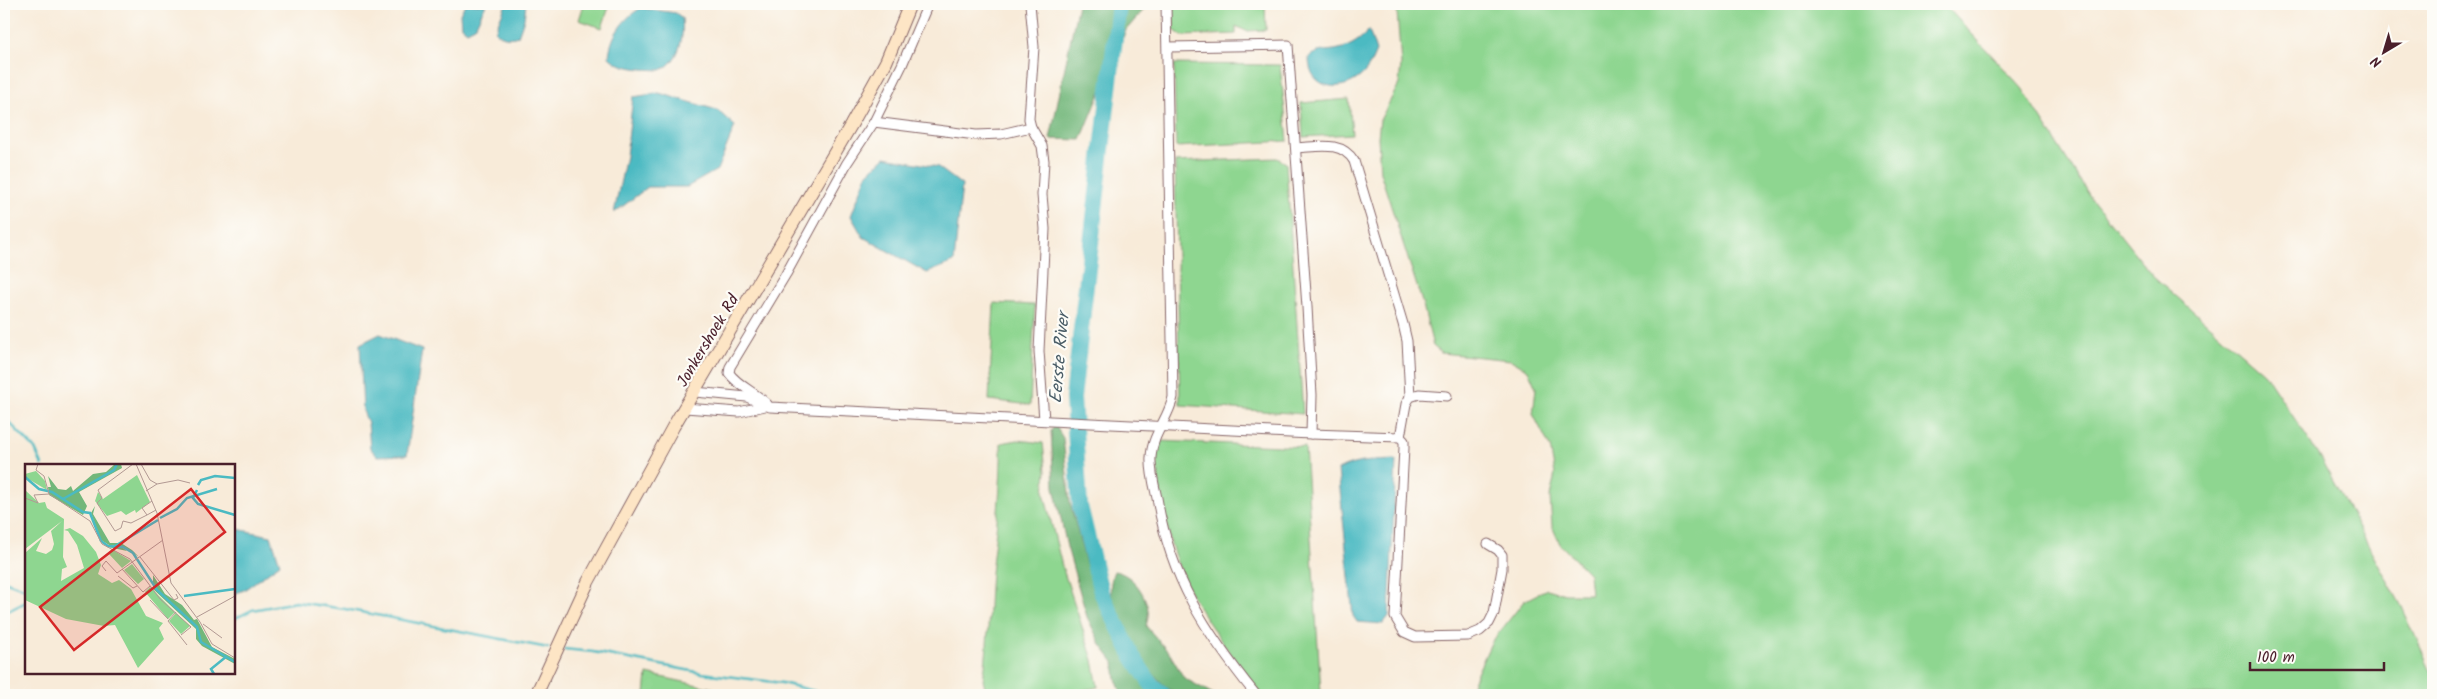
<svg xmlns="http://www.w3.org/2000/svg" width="2437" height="699" viewBox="0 0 2437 699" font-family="Kalam,sans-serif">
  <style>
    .green { fill: #8ed690; stroke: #6c7a5e }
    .forest { fill: #72b77a; stroke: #5e6b52 }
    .water { fill: #4bbac2; stroke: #4a6c76 }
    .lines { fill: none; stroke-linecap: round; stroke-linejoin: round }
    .stream { stroke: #4bbac2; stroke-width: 2.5 }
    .river { stroke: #4bbac2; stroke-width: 16 }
    .street-casing { stroke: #876668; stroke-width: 11 }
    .secondary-casing { stroke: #876668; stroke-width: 14 }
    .street { stroke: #fff; stroke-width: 9 }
    .secondary { stroke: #fde5c5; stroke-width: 12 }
    .labels { text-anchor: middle; stroke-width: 4.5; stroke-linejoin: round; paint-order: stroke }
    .street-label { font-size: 16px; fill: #4a1f2b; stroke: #fdfcf7 }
    .water-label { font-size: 18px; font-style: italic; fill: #4a5d67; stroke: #fdfcf7 }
    .inset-river { fill: none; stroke: #4bbac2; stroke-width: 2.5 }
    .inset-road { fill: none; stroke: #b29993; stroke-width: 1 }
    .view { fill: #d62828; fill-opacity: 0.15; stroke: #d62828; stroke-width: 2.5 }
    .inset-edge { fill: none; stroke: #4a1f2b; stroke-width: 2.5 }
  </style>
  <rect width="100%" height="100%" fill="#fdfcf7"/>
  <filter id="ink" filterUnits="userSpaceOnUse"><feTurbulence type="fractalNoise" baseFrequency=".02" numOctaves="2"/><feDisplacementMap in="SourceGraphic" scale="10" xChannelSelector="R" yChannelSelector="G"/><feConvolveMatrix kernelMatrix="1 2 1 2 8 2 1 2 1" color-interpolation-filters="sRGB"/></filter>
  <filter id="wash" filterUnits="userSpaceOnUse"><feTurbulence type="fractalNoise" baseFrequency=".0096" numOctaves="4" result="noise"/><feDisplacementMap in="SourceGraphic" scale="20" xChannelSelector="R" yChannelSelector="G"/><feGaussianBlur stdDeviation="1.12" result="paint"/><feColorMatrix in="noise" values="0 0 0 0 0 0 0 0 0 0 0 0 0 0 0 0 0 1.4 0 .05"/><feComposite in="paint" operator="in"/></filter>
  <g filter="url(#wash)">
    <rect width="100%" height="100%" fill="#f8ebd9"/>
    <g class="green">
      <path d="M584 4H610L602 28 579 20Z"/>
      <path d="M1173 4H1265L1266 30 1246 31 1236 26V34L1182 36 1174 30Z"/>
      <path d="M1399 4H1944L2022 88 2091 198 2152 275 2265 374 2318 454 2402 607 2433 675V695H1467L1491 643 1524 601 1547 589 1565 594H1591L1589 574 1560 544 1552 526 1550 497 1555 474 1550 447 1533 414 1536 388 1528 370 1511 360 1441 353 1433 346 1423 305 1380 172 1378 137 1380 120 1399 84 1401 64 1397 12Z"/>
      <path d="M1174 64 1280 65 1288 141 1176 147Z"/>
      <path d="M1349 99 1352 134 1303 137 1301 103Z"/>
      <path d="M1277 158 1286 163 1303 414 1180 405 1175 162Z"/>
      <path d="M994 303 1035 305 1030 405 989 400Z"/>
      <path d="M1018 440 1043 443 1046 471 1044 493 1062 566 1093 660 1098 687C1061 697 1023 691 985 688L983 680C989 643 988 609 991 573 996 529 1002 487 1001 443Z"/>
      <path d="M1160 441 1305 447 1321 692 1270 695 1260 694C1237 662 1212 631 1193 597 1167 551 1159 498 1156 446Z"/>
      <path d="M647 674 740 694 741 695H645Z"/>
    </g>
    <g class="forest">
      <path d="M1078 4H1149L1126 30 1081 140 1050 139Z"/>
      <path d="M1055 425 1063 438 1070 502 1085 560 1105 617 1117 638 1157 695H1122L1116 679 1114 662 1101 645 1087 617 1067 547 1054 487 1051 431Z"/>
      <path d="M1114 571C1132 574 1145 592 1148 610 1149 615 1147 622 1146 626L1170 654 1184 678 1215 695C1205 695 1191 698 1181 695 1153 688 1116 620 1111 594 1110 586 1111 578 1114 571Z"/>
    </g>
    <g class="water">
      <path d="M465 4H486L475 27 467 31 461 26 460 14Z"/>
      <path d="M506 4H526L524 19 518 36C509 39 502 38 495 31Z"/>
      <path d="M641 8 676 13 682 18C684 37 680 61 661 70 644 69 622 70 609 57 610 37 623 18 641 8Z"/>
      <path d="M1369 30 1376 51C1373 58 1370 66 1365 72 1346 94 1308 92 1309 57 1318 49 1327 52 1339 49 1352 46 1361 39 1369 30Z"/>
      <path d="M659 93 717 110 735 126 717 170 687 187H648L614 213 626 156 633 97Z"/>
      <path d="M885 157 938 167 962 185 954 262 927 273 863 237 851 216 867 174Z"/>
      <path d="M380 334 422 350 407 455 377 456 370 448 368 423 363 411 360 344Z"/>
      <path d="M1396 460 1389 616 1383 624 1357 622 1353 616 1338 470C1356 460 1376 461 1396 460Z"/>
      <path d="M237 529 271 536 280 564 244 590 234 594V531Z"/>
    </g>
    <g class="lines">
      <g class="stream">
        <path d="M4 417 35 449 42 465"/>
        <path d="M4 581 26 589"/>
        <path d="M4 613 26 602"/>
        <path d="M234 619 252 610 296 602 345 609 548 648"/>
        <path d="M564 649 593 652 702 673 782 683 830 695"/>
      </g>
      <path class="river" d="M1119 4 1073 398 1080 506 1101 592 1133 657 1151 684 1164 695"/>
    </g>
  </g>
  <g filter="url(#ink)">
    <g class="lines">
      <defs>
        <g id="street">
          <path d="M1030 4 1034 47 1029 119 1031 127 1042 146 1044 161 1042 195 1045 229 1039 351 1044 420"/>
          <path d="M1166 4 1173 397C1169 418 1152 434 1151 457 1150 470 1154 485 1157 498 1170 578 1206 633 1256 695"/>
          <path d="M1168 47 1288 45 1307 307 1312 395 1311 434"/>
          <path d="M874 122 976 135 1001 134 1031 127"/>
          <path d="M1297 148C1318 147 1341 140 1354 161L1403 324 1407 341 1410 397"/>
          <path d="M695 392 747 397 770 407 1311 434 1400 437 1404 441V448L1395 617 1404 632 1415 637 1468 636 1480 631 1489 623 1494 613 1502 569V555L1498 550 1488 544"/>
          <path d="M767 404C755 392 738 386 729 373L730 367 786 274 847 163 874 122 902 65 928 4"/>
          <path d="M685 408 739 412 765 406"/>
          <path d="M1400 437 1406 404 1410 397 1419 394 1447 396"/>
        </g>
        <path id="secondary" d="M536 695 588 582 673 427 851 125 886 62 910 4"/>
      </defs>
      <use href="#street" class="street-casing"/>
      <use href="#secondary" class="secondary-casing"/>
      <use href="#street" class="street"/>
      <use href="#secondary" class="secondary"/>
    </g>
  </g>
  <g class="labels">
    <g class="street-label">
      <text transform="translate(707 340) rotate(-59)" y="6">Jonkershoek Rd</text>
    </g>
    <g class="water-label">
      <text transform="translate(1059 358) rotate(-85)" y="6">Eerste River</text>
    </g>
  </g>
  <g transform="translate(25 464)">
    <rect width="210" height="210" fill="#f8ebd9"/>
    <path d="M11 7 20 17 22 26 0 13V10ZM112 11 125 38 111 49 110 46 101 51 96 47 82 52 70 37 73 28 78 35ZM0 26 14 39 20 38 22 44 39 55 38 93 42 103 37 105 36 117 59 104 52 81 43 67 39 66 45 64 58 72 71 88 76 101 73 110 87 119 94 116 106 125 121 152 138 159 134 164 139 175 113 204 90 161 79 162 41 155 0 136V89L17 74 11 87 21 90 27 86 29 80 26 67 37 57 0 85ZM88 86 106 97 97 104 84 90ZM107 100 119 115 113 120 99 106ZM125 123 150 148 143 155 120 128ZM151 149 165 162 156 170 144 157Z" fill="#8ed690"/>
    <path d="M90 0H96L97 4 54 28 62 42 58 51 24 31 23 23H26L23 12 33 25 41 26 46 22 48 27 68 10 81 8ZM70 42 68 50 85 79H96L107 86 114 93 101 84 97 83 102 87 88 84 83 83 96 82 84 81 76 76 66 49ZM128 111 140 130 157 141 169 156 172 155 187 183 210 195V200L177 182 171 175V165L128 125Z" fill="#72b77a"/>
    <path class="inset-river" d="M0 13 14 25 27 28 58 48 65 49 76 77 83 82 98 83 108 89 132 126 172 163 176 178 210 198M173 21 176 16 190 12 210 14M172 26 168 34 173 40 210 51M38 35 89 6 92 0M135 54 152 45 162 34 192 25M90 82 133 56M159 132 210 125M189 210 186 205 202 192"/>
    <path class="inset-road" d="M13 0 11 6 19 12 24 30M108 0 73 26 77 34 72 39 90 67 96 64 98 57 106 59 122 51M111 0 132 49 146 119 175 158 187 180 210 194M116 0 125 16 132 20M121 27 132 20 153 16 165 19M0 34 13 39 9 31 24 30 65 57 77 80 105 95 135 135 166 163 156 171M127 37 117 44 122 51 131 46M115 93 149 136 153 134 151 130M97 105 118 128 125 122M81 107 77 102 81 97 92 109 138 76M93 112 108 124 112 122M125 136 143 155M151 148 143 157 162 181M172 153 210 132M178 160 197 174"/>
    <path class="view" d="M166 25 200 68 49 186 15 143Z"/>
    <rect width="210" height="210" class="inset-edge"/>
  </g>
  <rect width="2437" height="699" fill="none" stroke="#fdfcf7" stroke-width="20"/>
  <g transform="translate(2384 52) rotate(218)" stroke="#fdfcf7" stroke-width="4" paint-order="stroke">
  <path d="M0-4L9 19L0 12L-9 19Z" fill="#4a1f2b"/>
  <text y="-8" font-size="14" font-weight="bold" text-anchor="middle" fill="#4a1f2b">N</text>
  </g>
  <path d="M2250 662v8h134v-8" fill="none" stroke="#4a1f2b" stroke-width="2.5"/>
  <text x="2257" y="662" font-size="15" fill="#4a1f2b" stroke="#fdfcf7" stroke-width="4" paint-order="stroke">100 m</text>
</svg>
